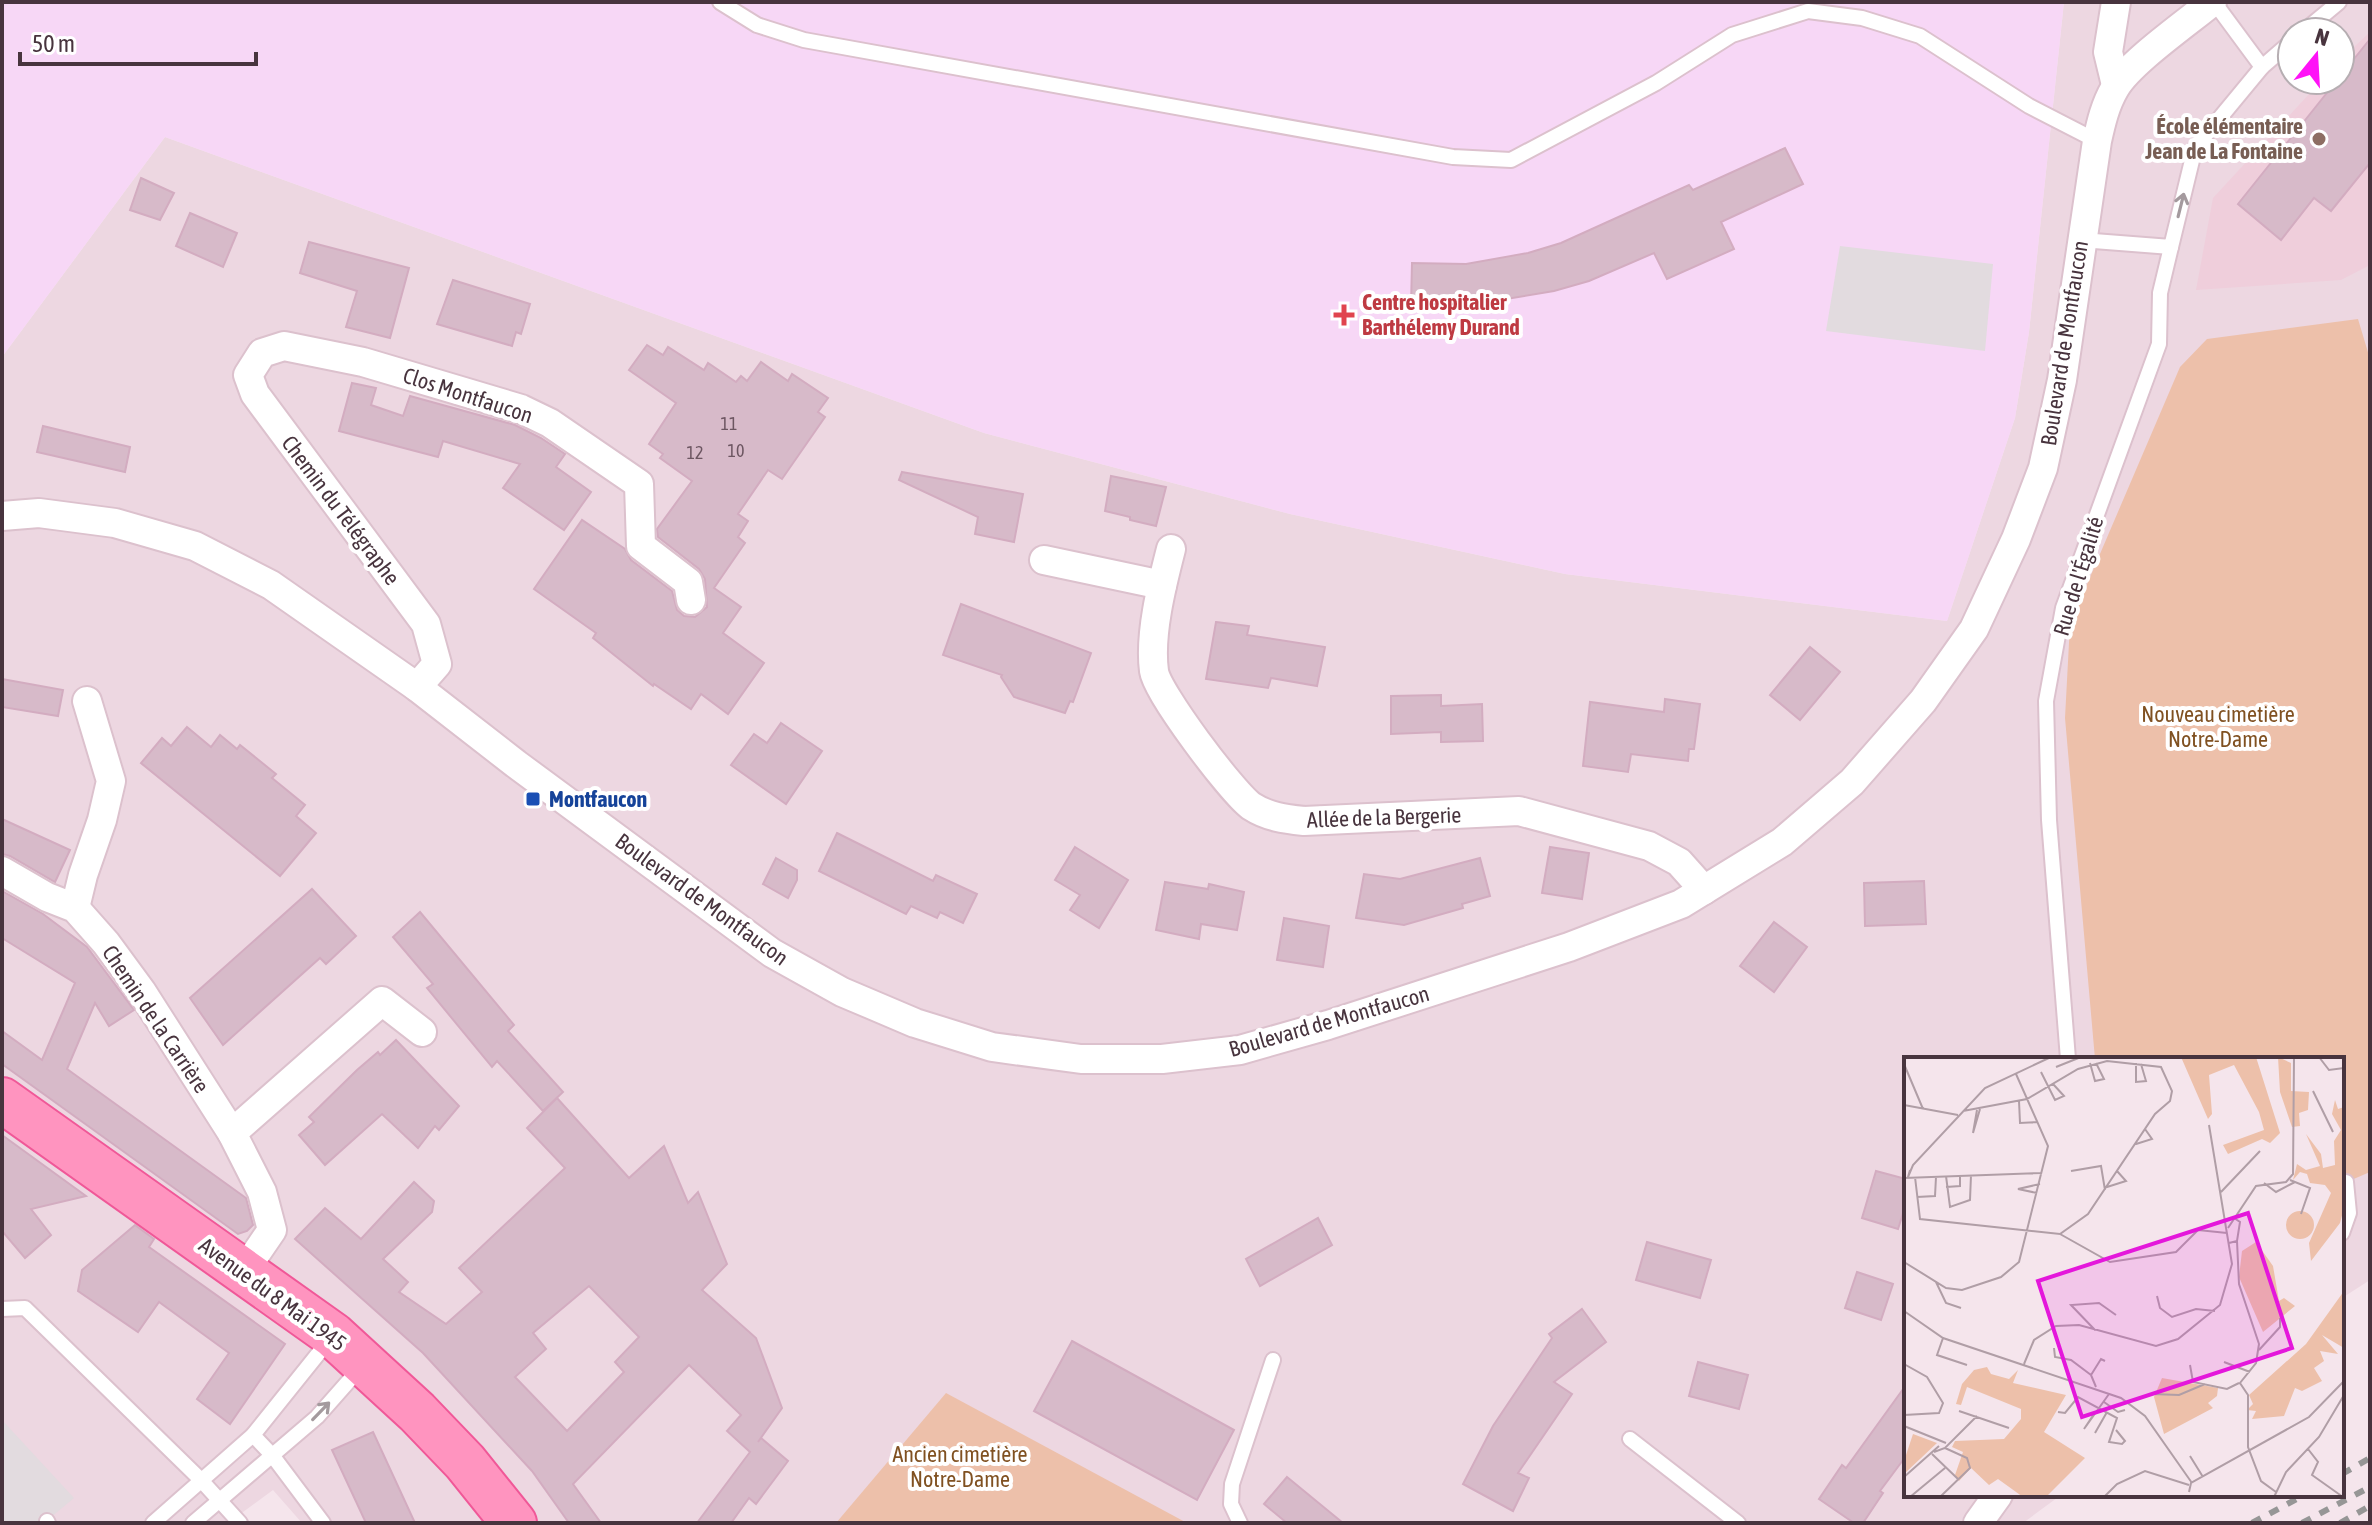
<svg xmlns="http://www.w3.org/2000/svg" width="2372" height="1525" viewBox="0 0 2372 1525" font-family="'Asap Condensed',sans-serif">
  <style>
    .residential { fill: #edd7e1; fill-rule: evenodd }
    .education { fill: #efcedb }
    .medical { fill: #f7d7f6 }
    .green { fill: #edc0aa }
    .parking { fill: #e2dbdf }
    .building { fill: #d7bac9; stroke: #d3acc0; stroke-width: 2; fill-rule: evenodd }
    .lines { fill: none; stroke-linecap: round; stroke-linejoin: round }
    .lane-casing { stroke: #dcc1cd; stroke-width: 18 }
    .street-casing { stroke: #dcc1cd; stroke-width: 32 }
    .primary-casing { stroke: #f05898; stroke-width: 48 }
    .lane { stroke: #fff; stroke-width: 14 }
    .street { stroke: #fff; stroke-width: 28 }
    .primary { stroke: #ff94bf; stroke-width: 44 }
    .rail { stroke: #969696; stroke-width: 6; stroke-dasharray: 10 10; stroke-linecap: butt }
    .oneway { stroke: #a49a9e }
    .education-dot { fill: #8d6e63; stroke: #fff; stroke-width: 3 }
    .health-dot { fill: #e0444e; stroke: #fff; stroke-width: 3 }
    .transit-dot { fill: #1a4fb4; stroke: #fff; stroke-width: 3 }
    .labels { text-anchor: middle; stroke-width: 8; stroke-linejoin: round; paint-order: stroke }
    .number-label { font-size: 18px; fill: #6c5661 }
    .education-label { font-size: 22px; font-weight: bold; fill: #785e54; stroke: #fff; text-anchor: end }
    .health-label { font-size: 22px; font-weight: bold; fill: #be3a42; stroke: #fff; text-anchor: start }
    .street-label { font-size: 22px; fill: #48343e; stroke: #fff }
    .park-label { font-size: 22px; fill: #805121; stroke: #fff }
    .transit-label { font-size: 22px; font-weight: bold; fill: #164399; stroke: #fff; text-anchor: start }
    .inset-road { fill: none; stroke: #b09ea6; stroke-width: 2 }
    .view { fill: #e417db; fill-opacity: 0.15; stroke: #e417db; stroke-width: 4 }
    .inset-edge { fill: none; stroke: #48343e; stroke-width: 4 }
  </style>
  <rect width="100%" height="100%" fill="#f5e5ec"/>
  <path class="residential" d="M2064 2H2370V1280L2342 1298V1059H1906V1495H2061L2023 1523H302L273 1490 228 1523H2V357L165 137 984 433 1290 514 1565 574 1947 621 2015 418 2029 332ZM2292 32H2340V80H2292Z"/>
  <path class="education" d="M2370 32V265L2341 280 2196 290 2213 198 2322 80H2340V60Z"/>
  <path class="medical" d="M2 2H2064L2029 332 2015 418 1947 621 1565 574 1290 514 984 433 165 137 2 357Z"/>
  <g class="green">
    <path d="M2358 319 2370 359V1172L2342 1184V1059H2095L2065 718 2070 624 2180 367 2207 339Z"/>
    <path d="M946 1393 1187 1523H836Z"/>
  </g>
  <g class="parking">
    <path d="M1840 246 1993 264 1985 351 1826 331Z"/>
    <path d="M2 1420 74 1498 44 1523H2Z"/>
  </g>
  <g class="building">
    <path d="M2370 39V163L2331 211 2314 198 2281 240 2238 204Z"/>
    <path d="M1785 148 1803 184 1721 222 1734 249 1667 279 1654 253 1589 281 1554 291 1470 305 1411 306 1412 263 1466 264 1528 253 1561 243 1689 185 1693 190Z"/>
    <path d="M141 178 174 193 160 220 130 210Z"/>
    <path d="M190 213 237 233 223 267 176 246Z"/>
    <path d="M309 242 409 268 390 338 346 327 357 291 300 273Z"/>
    <path d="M453 280 530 304 521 334 516 332 512 346 437 324Z"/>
    <path d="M647 345 663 355 668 347 704 370 708 363 736 382 741 376 747 381 761 362 788 381 792 374 828 398 818 412 825 417 782 479 768 470 738 514 748 521 738 537 745 543 714 588 741 607 723 633 764 663 728 714 701 694 691 709 654 684 653 686 593 638 596 633 534 589 582 520 625 549 631 560 672 591 677 610 684 616 695 617 707 607 705 579 699 569 658 537 657 529 692 481 660 458 663 454 649 444 676 403 629 370Z"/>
    <path d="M352 383 376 388 371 405 403 416 410 396 515 425 541 438 565 454 556 467 591 492 564 530 503 488 520 464 443 441 438 457 339 431Z"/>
    <path d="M43 426 130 447 125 472 37 452Z"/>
    <path d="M902 472 1023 494 1014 542 975 534 978 517 899 480Z"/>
    <path d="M1111 476 1166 487 1156 526 1130 520V517L1105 511Z"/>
    <path d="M961 604 1091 653 1073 702 1070 701 1065 713 1014 697 1001 677 1002 675 943 655Z"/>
    <path d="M1216 622 1249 626 1247 635 1325 647 1317 686 1271 678 1268 688 1206 679Z"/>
    <path d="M1810 647 1840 672 1800 720 1770 695Z"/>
    <path d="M2 679 63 690 58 716 2 707Z"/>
    <path d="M1441 695V706L1482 704 1483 741 1441 742V732L1391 734V696Z"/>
    <path d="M1665 699 1700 704 1694 749H1689L1688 761 1631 754 1628 772 1583 766 1590 702 1664 712Z"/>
    <path d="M781 723 822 751 786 804 731 765 754 734 767 743Z"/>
    <path d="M187 727 211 747 220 735 237 749 240 745 276 774 272 778 305 805 296 816 316 833 280 876 141 763 162 738 171 746Z"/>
    <path d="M2 819 70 850 55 882 10 856 2 854Z"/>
    <path d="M837 833 933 881 936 875 977 894 963 923 940 912 937 918 911 906 906 914 819 871Z"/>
    <path d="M1075 847 1128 880 1099 928 1070 910 1080 895 1055 880Z"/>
    <path d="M1550 847 1589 853 1582 899 1542 893Z"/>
    <path d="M776 858 797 870V880L788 898 763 884Z"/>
    <path d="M1480 858 1490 896 1462 904 1463 908 1404 925 1356 918 1364 874 1400 879Z"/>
    <path d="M1924 881 1926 924 1865 926 1864 883Z"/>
    <path d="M1165 882 1208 889 1209 884 1244 892 1237 930 1201 924 1199 939 1156 930Z"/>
    <path d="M312 889 356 936 326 964 320 958 223 1045 190 998Z"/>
    <path d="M2 891 43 914 87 947 134 1010 109 1026 95 1003 67 1069 246 1198 253 1225 247 1231 238 1234 2 1064V1031L42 1060 75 983 2 938Z"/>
    <path d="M420 912 514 1025 508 1031 563 1092 543 1111 497 1061 492 1067 427 988 433 984 393 937Z"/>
    <path d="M1284 918 1329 926 1323 967 1277 960Z"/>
    <path d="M1774 922 1807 947 1774 992 1740 966Z"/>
    <path d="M396 1040 459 1106 439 1130 435 1126 418 1148 382 1114 325 1165 299 1135 314 1122 309 1117 357 1070 378 1052 380 1055Z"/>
    <path d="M557 1098 629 1178 664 1146 688 1203 698 1192 727 1264 702 1290 756 1338 782 1408 758 1442 761 1438 788 1461 756 1504 749 1498 731 1523H697L750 1452 727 1431 741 1415 689 1365 573 1484 601 1523H569L532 1471 423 1353 295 1239 325 1208 361 1239 414 1182 434 1201 432 1212 383 1259 408 1282 399 1292 446 1324 482 1292 459 1268 565 1168 527 1128ZM589 1286 639 1337 615 1362 624 1372 567 1431 515 1377 546 1349 533 1333Z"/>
    <path d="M2 1135 86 1196 31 1209 51 1235 25 1258 2 1231Z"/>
    <path d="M1876 1171 1906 1179V1204L1898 1229 1862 1218Z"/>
    <path d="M1318 1218 1332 1245 1260 1286 1246 1259Z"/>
    <path d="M135 1225 154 1239 149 1247 285 1344 230 1424 197 1399 229 1353 159 1302 138 1332 78 1291 82 1270Z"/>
    <path d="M1647 1242 1711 1260 1700 1298 1636 1280Z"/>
    <path d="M1857 1272 1893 1284 1881 1320 1845 1308Z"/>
    <path d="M1582 1309 1606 1342 1554 1382 1572 1394 1518 1473 1529 1478 1513 1511 1463 1484 1493 1426 1552 1338 1549 1334Z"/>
    <path d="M1072 1341 1234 1430 1197 1500 1034 1411Z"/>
    <path d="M1698 1362 1748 1375 1739 1409 1689 1396Z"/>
    <path d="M1906 1385V1456L1880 1491 1883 1493 1863 1523H1854L1819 1499 1842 1465 1846 1468Z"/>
    <path d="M373 1432 415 1523H366L332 1450Z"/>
    <path d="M1287 1477 1343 1523H1287L1264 1504Z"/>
  </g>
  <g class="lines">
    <defs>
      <g id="lane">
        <path d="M720 2 757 25 804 40 1453 157 1511 160 1656 83 1732 35 1808 11 1862 18 1920 36 2029 106 2097 141"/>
        <path d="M2303 32 2339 2"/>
        <path d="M2262 67 2292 41"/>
        <path d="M2081 240 2171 247 2195 148 2262 67 2214 2"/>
        <path d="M2068 1059 2049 820 2046 701 2063 608 2159 344 2160 293 2171 247"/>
        <path d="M2342 1233 2349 1213 2346 1182"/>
        <path d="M2 1309 25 1308 200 1479 240 1523"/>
        <path d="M253 1435 272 1455 323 1523"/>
        <path d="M1630 1439 1738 1523"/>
        <path d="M47 1521 48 1523"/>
        <path d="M153 1523 253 1435 330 1339"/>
        <path d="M193 1523 317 1417 362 1366"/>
        <path d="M1240 1523 1231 1504 1232 1484 1273 1360"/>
      </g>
      <g id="street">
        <path d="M2116 85 2108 52 2116 2"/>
        <path d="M2 516 39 513 115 523 195 546 271 585 417 687 516 764 772 953 842 992 915 1023 992 1047 1081 1059H1162L1240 1050 1328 1025 1569 947 1681 904 1782 842 1852 782 1923 701 1974 629 2016 539 2043 468 2062 380 2097 141C2101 123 2105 105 2115 88 2129 63 2188 22 2212 2"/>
        <path d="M1171 549C1162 584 1149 634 1154 671 1157 693 1232 792 1251 806 1268 817 1285 819 1304 821L1519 811 1649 846 1679 862 1704 890"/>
        <path d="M1044 560 1162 585"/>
        <path d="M417 687 437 664 426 624 255 394 248 375 262 353 284 346 363 362 521 409 550 423 639 484 641 546 688 582 691 600"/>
        <path d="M2 871 47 897 75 908 106 943 142 992 232 1133"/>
        <path d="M75 908 83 875 102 820 111 781 87 701"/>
        <path d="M244 1271 272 1230 262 1192 232 1133 382 1001 422 1032"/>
        <path d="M1978 1523 1998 1495"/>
      </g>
      <path id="primary" d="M2 1100 333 1335 417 1412 465 1462 514 1523"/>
    </defs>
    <use href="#lane" class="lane-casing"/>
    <use href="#street" class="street-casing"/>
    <use href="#primary" class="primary-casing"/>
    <use href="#lane" class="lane"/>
    <use href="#street" class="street"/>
    <use href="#primary" class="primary"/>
    <g class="rail">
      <path d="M2342 1474 2370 1458"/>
      <path d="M2252 1523 2304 1495"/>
      <path d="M2302 1523 2370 1487"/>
      <path d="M2340 1523 2370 1506"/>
    </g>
  </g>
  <defs><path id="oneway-shaft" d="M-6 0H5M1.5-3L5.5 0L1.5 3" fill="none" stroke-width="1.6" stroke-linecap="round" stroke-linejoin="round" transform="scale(2)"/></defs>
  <g class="oneway">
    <use href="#oneway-shaft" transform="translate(2181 205) rotate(-76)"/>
    <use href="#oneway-shaft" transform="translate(321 1411) rotate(-46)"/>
  </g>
  <circle class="education-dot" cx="2319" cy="139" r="8"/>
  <path class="health-dot" d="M1340 303h8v8h8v8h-8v8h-8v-8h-8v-8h8z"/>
  <rect class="transit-dot" x="525" y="791" width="16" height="16" rx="4"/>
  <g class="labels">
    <g class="number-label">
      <text x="729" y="430">11</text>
      <text x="736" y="457">10</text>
      <text x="695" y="459">12</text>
    </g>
    <g class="education-label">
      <text x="2303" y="134">École élémentaire<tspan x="2303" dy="25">Jean de La Fontaine</tspan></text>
    </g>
    <g class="health-label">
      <text x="1362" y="310">Centre hospitalier<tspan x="1362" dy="25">Barthélemy Durand</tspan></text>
    </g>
    <g class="street-label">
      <text transform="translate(2064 343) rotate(-81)" y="8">Boulevard de Montfaucon</text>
      <text transform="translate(468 395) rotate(18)" y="8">Clos Montfaucon</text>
      <text transform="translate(341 510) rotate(53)" y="8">Chemin du Télégraphe</text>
      <text transform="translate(2078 576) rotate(-73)" y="8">Rue de l'Égalité</text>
      <text transform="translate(1384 817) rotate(-2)" y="8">Allée de la Bergerie</text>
      <text transform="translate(702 899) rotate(36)" y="8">Boulevard de Montfaucon</text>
      <text transform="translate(156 1019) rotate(56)" y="8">Chemin de la Carrière</text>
      <text transform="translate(1329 1021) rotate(-16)" y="8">Boulevard de Montfaucon</text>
      <text transform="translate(273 1294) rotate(36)" y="8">Avenue du 8 Mai 1945</text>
    </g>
    <g class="park-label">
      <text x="2218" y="722">Nouveau cimetière<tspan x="2218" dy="25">Notre-Dame</tspan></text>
      <text x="960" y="1462">Ancien cimetière<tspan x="960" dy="25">Notre-Dame</tspan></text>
    </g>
    <g class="transit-label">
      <text x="549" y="807">Montfaucon</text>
    </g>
  </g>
  <g transform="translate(1904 1057)">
    <rect width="440" height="440" fill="#f5e5ec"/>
    <path d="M277 0H352L376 76 366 86 358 82 324 97 319 88 360 73 355 55 330 8 305 18 308 57 304 62ZM374 0 387 6V34L405 35 404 53 395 56 396 69 388 70 376 35ZM431 43 434 52 440 50V151L436 166 407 204 405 186 427 136 421 128 406 126 403 117 396 115 389 123 393 107 402 113 416 109 402 77 417 97 419 111 431 108 430 84 437 73 428 57ZM382 168a14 14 0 1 1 28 0a14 14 0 1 1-28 0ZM352 185 369 209 375 244 380 241 391 249 359 275 335 220 338 194ZM440 234V291L418 278 434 297 416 294 420 304 410 311 418 324 398 334 391 331 380 359 348 362 352 354 343 353 349 347 345 338 402 287ZM83 310 87 317 105 322 114 313 109 326 162 338 140 375 181 401 142 440H119L94 422 85 428 67 411 55 424 51 418 59 395 48 390 51 384 100 382 117 362V352L63 330 57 348 52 347 58 327 70 313ZM258 321 314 331 313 339 304 346 309 351 260 377 250 340ZM9 377 33 386 0 417V404Z" fill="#edc0aa"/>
    <path class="inset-road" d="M415 0 425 13 440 11M186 6 191 24 200 22 192 6M232 6V25L242 24 237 7M0 7 19 52M152 10 177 0M137 15 151 43 160 39 149 27M409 34 429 75M115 44 116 66 133 65M0 48 54 58M73 53 69 76 76 52M232 87 248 82 241 72M6 113 4 120 9 108 81 31 147 0M167 114 197 109 201 133M42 119 46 150 66 143 67 118M11 120 16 162 156 177 184 157 251 57 266 44 268 34 257 10 203 4 174 12 123 42 59 54M0 121 138 116M386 123 406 131 397 157M360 126 372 135 391 125M42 130 56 129V119M203 130 222 124 213 114M317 135 356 94M133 136 114 132 136 127M13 140 31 139 32 120M324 171 352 129 382 125 389 117 390 0M156 177 206 205 272 195 294 173 323 176M333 184 335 227 355 287 352 306 336 326 344 338V390L357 424 372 435M325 186 333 184 336 165 330 161M0 205 42 231 58 233 97 220 115 205 144 89 112 17M32 225 42 246 57 251M253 239 256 251 268 260 292 252 311 254M0 254 39 281 217 341 241 359 288 426M191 273 167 248 195 246 212 258M39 281 33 298 63 308M150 291 151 300 167 303 187 318M355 293 376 270V261M320 305 346 315M0 307 23 320 39 346 35 356 0 358M120 307 130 283 152 269 175 268 252 289 274 282 316 248 328 207 305 68M286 308 289 325 323 332 335 326M192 330 187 318 197 302 201 304M248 337 275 338 301 327M200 345 214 355 221 353M55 354 105 371M154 355 161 356 174 340 213 361 205 385 218 387 221 384 212 373M190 357 180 372 205 337M0 369 42 386M191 376 203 355M404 392 414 405 408 418 439 440M30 395 41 391 73 359M28 397 55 423M286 399 299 420M0 420 35 389M285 435 287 426 405 360 440 324M6 440 41 411M36 440 66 411 63 401 41 391M200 440 213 427 241 414 285 428M370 440 382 415 415 380 440 338"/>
    <path class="view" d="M344 156 388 291 178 360 134 224Z"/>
    <rect width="440" height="440" class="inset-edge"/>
  </g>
  <rect width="2372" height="1525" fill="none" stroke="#48343e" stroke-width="8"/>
  <g transform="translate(2316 56) rotate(18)"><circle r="38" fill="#ffffff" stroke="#b6aeb2" stroke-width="2"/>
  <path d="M0-6L14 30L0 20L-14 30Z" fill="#ff12f7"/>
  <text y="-12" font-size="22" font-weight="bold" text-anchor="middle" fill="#48343e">N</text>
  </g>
  <path d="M20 52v12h236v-12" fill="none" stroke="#48343e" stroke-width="4"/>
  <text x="32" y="52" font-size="24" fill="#48343e" stroke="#ffffff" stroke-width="6" paint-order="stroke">50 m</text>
</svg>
